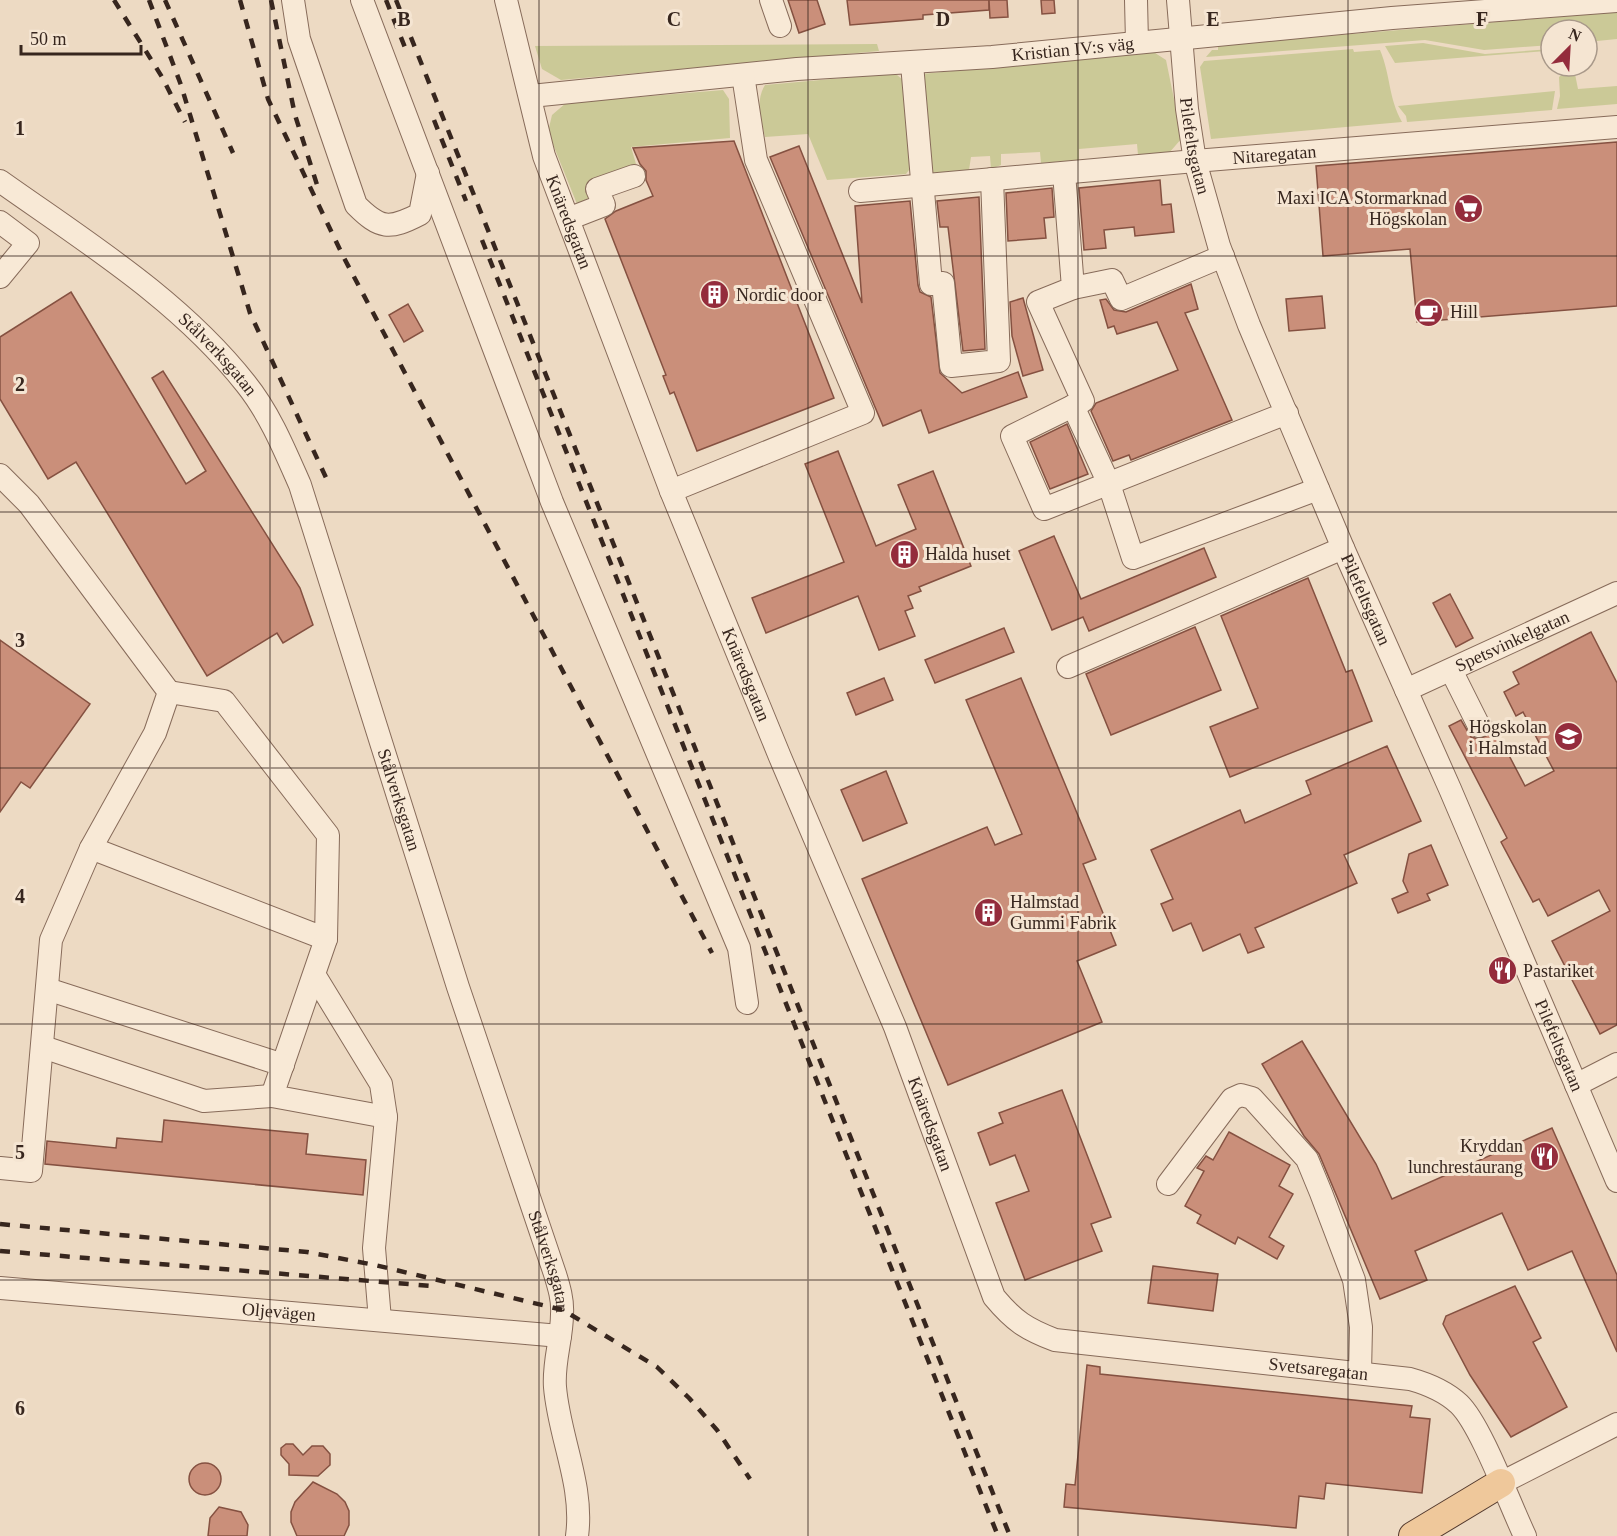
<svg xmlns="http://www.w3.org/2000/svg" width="1617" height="1536" viewBox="0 0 1617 1536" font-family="'Times New Roman',serif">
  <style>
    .green { fill: #cbc997 }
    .building { fill: #ca8f7a; stroke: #855141; stroke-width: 1.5 }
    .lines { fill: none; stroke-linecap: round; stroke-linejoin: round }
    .minor-casing { stroke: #876b5a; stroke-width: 24 }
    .major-casing { stroke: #543a2e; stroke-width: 30 }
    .minor { stroke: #f8e9d6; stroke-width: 22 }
    .major { stroke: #efc89b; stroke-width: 28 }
    .rail { stroke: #37261e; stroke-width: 4.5; stroke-dasharray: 10 10; stroke-linecap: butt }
    .grid { fill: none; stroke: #37261e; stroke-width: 1.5; stroke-opacity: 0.55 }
    .labels { text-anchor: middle; stroke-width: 6; stroke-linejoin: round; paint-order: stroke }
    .street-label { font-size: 18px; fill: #37261e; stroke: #f5e5d2 }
    .poi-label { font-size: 18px; fill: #37261e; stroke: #f5e5d2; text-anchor: start }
    .grid-label { font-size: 20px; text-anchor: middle; font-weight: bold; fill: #37261e; stroke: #f5e5d2; stroke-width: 6; stroke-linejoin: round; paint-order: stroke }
  </style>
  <rect width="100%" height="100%" fill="#eddac3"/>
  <g class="green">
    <path d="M1617 12V39L1587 42V30H1551V45L1484 50 1425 40 1206 57 1212 50H1218V45Z"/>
    <path d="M1423 43 1485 54 1551 49V65L1548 66 1546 51 1395 63 1385 46Z"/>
    <path d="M877 44 879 51 561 80 542 69 535 46Z"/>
    <path d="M1353 49 1354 52 1380 50C1391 76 1388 97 1402 122L1211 139 1200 67 1204 61Z"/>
    <path d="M1152 51 1166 60 1182 138 1169 153 1138 155 1137 144 1079 149V160L1041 163 1040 152 1001 154V165L991 169 990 156 971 157 969 170 931 173 922 74Z"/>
    <path d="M1566 71 1575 74 1578 89 1617 86V104L1557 109 1560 96 1559 77Z"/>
    <path d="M887 74 897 75 903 80 912 166 906 174 827 180 808 134 765 137C761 119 755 101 765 85Z"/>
    <path d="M723 90 729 99 730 138 631 147 636 164 590 182 595 195 577 204 548 132 552 115 566 103Z"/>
    <path d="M1555 91 1552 110 1407 122 1406 116 1398 106Z"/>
  </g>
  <g class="building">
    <path d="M788 0H817L825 24 799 33Z"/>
    <path d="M847 0H989V10L923 15V19L850 25Z"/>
    <path d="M989 0H1007L1008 17 990 18Z"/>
    <path d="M1041 0H1054L1055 13 1042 14Z"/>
    <path d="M734 141 834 398 697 451 674 392 670 394 663 376 666 375 605 219 616 211 653 196 646 180V171L640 164 633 148Z"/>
    <path d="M1617 142V306L1417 322 1410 249 1323 256 1316 166Z"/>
    <path d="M799 146 862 303 855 206 910 201 918 285 920 292 931 297 940 373 962 393 1018 372 1027 397 929 433 921 410 883 426 770 157Z"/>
    <path d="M1160 180 1162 205 1171 204 1174 232 1135 236 1134 227 1104 230 1106 248 1084 250 1079 188Z"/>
    <path d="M1052 188 1054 217 1044 218 1046 238 1008 241 1006 193Z"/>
    <path d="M979 197 985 349 963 351 948 227H940L937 201Z"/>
    <path d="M1191 284 1198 309 1185 313 1232 420 1131 460 1129 455 1113 461 1091 411 1096 403 1178 370 1157 322 1117 334 1114 326 1108 328 1100 300 1106 299 1114 310 1126 312Z"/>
    <path d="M71 292 186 484 206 471 152 378 163 371 300 588 313 625 283 643 277 633 207 676 76 462 48 479 0 399V337Z"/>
    <path d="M1322 296 1325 328 1289 331 1286 299Z"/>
    <path d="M1023 298 1043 370 1023 376 1012 336 1010 302Z"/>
    <path d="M408 304 423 331 404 342 389 315Z"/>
    <path d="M1067 424 1088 474 1050 489 1030 442Z"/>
    <path d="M838 451 876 546 916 529 898 485 933 471 971 566 919 587 921 591 908 596 913 608 905 611 915 636 879 650 858 596 766 633 752 598 844 562 805 464Z"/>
    <path d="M1054 536 1081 599 1204 548 1216 577 1089 631 1083 617 1052 630 1019 551Z"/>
    <path d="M1308 578 1346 672 1352 670 1372 721 1230 777 1210 727 1258 708 1221 616Z"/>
    <path d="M1450 594 1473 638 1456 647 1433 603Z"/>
    <path d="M1195 627 1221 690 1111 735 1086 674Z"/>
    <path d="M1004 628 1014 652 935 683 925 660Z"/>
    <path d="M1591 632 1617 683V1025L1600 1034 1552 941 1610 911 1599 890 1548 916 1539 899 1533 902 1501 842 1507 838 1449 726 1461 720 1471 737 1479 739 1490 734 1491 721 1525 786 1554 771 1523 712 1516 716 1504 692 1519 684 1513 672Z"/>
    <path d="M0 640 90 704 30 788 21 782 0 812Z"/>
    <path d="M884 678 893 700 856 715 847 693Z"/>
    <path d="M1021 678 1096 859 1083 864 1116 945 1077 961 1102 1022 948 1085 862 879 987 827 995 845 1022 834 966 700Z"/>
    <path d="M1387 746 1421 821 1344 855 1357 883 1255 928 1264 947 1248 953 1240 934 1203 951 1191 923 1173 931 1161 904 1173 899 1151 850 1240 810 1245 823 1311 794 1306 781Z"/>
    <path d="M886 771 907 823 863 841 841 790Z"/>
    <path d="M1431 845 1448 885 1427 894 1430 900 1398 913 1392 899 1408 892 1403 881 1409 854Z"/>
    <path d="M1302 1041 1376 1164 1392 1199 1552 1128 1617 1275V1352L1572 1251 1528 1270 1502 1213 1415 1251 1427 1280 1380 1299 1319 1154 1304 1136 1262 1064Z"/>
    <path d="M1062 1090 1111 1217 1091 1224 1102 1251 1025 1280 996 1203 1029 1191 1015 1155 990 1165 978 1133 1003 1123 999 1113Z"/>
    <path d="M164 1120 308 1134 306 1154 366 1160 363 1195 45 1164 47 1141 116 1148 117 1138 162 1142Z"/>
    <path d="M1229 1132 1290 1165 1279 1186 1293 1194 1269 1237 1284 1246 1277 1259 1238 1237 1235 1244 1197 1223 1201 1215 1185 1206 1204 1171 1197 1168 1206 1156 1213 1160Z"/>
    <path d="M1153 1266 1218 1274 1213 1311 1148 1303Z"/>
    <path d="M1515 1286 1541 1338 1533 1342 1567 1407 1511 1437 1470 1375 1443 1324 1446 1316Z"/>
    <path d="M1087 1365 1100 1367V1374L1412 1406 1410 1417 1430 1419 1422 1493 1326 1483 1324 1499 1299 1496 1296 1528 1064 1507 1066 1484 1075 1485Z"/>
    <path d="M286 1444H293L303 1455 312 1446H323L330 1454V1465L318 1476 289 1475V1464L281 1455V1448Z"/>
    <circle cx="205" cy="1479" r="16"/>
    <path d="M313 1482 337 1494 345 1502 349 1511V1525L344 1536H297L291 1522V1512L295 1502Z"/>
    <path d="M219 1507 241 1512 248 1525 247 1536H208L210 1518Z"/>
  </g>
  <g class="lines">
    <defs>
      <g id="minor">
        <path d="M293 0 299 39 356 205C380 229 389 230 420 214L428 173"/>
        <path d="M362 0 552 502 739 948 747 1003"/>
        <path id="s1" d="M506 0 544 156 671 491 780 757 895 1027 994 1297C1014 1321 1026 1329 1055 1340L1410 1379C1428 1384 1445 1391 1459 1404 1481 1425 1510 1505 1525 1536"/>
        <path d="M771 0 780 26"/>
        <path d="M1136 0 1137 42"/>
        <path id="s2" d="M1178 0 1187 109 1195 161 1219 246 1249 325 1343 548 1450 789 1617 1181"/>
        <path d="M912 64 931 284 943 283 951 366 999 361 992 179"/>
        <path id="s3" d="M531 96 797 69 992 57 1392 18 1617 1"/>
        <path d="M1064 173 1073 288 1038 302 1083 401 1012 436 1044 509 1287 413"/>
        <path id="s4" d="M0 181C86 242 180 300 246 384 270 414 285 451 300 485L458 987 555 1274C559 1287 563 1300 562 1314 562 1339 553 1362 555 1387 559 1437 584 1485 577 1536"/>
        <path id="s5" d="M860 191 1195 161 1617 127"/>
        <path d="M568 219 604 205 597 189 634 176"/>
        <path d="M0 222 28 243 0 277"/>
        <path d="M1073 288 1112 280 1121 299 1223 256"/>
        <path d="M1073 406 1109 484 1133 558 1318 489"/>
        <path d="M0 475 29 504 169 692 155 733 91 848 51 940 31 1171 0 1168"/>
        <path d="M671 491 863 413 756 160 743 75"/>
        <path d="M1068 667 1343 548"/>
        <path d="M1451 670 1479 726"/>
        <path id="s6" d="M1406 690 1617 593"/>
        <path d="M91 848 326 939 328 835 224 701 169 692"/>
        <path d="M326 939 272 1096 386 1117 374 1248 380 1320"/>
        <path d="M315 976 381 1084 386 1117"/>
        <path d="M47 989 283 1065"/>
        <path d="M43 1047 204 1101 272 1096"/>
        <path d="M1576 1085 1617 1064"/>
        <path d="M1168 1184 1232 1099 1241 1095 1252 1098 1307 1159 1321 1193 1354 1280 1361 1327 1360 1373"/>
        <path id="s7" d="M0 1288 560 1336"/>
        <path d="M1501 1483 1617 1424"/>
      </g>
      <path id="major" d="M1413 1536 1501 1483"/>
    </defs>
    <use href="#minor" class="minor-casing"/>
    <use href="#major" class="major-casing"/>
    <use href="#minor" class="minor"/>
    <use href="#major" class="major"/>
    <g class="rail">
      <path d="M114 0 162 77 185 122"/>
      <path d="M149 0 181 85 250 313 328 482"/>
      <path d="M165 0 233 153"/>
      <path d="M240 0 268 99 343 256 712 953"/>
      <path d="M271 0 295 115 318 188"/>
      <path d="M386 0 406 50"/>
      <path d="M396 0 1010 1536"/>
      <path d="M434 120 466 201"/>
      <path d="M482 240 998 1536"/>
      <path d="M0 1224 307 1252 375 1265 563 1310 657 1367 689 1398 717 1430 750 1479"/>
      <path d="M0 1251 432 1286"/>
    </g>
  </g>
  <path class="grid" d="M270 0V1536M539 0V1536M808 0V1536M1078 0V1536M1348 0V1536M0 256H1617M0 512H1617M0 768H1617M0 1024H1617M0 1280H1617"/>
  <defs>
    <symbol id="supermarket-disc" viewBox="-11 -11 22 22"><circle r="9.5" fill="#942c3c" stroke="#f5e5d2"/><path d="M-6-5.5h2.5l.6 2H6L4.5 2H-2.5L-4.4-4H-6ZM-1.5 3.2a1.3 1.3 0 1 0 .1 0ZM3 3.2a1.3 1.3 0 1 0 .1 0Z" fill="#fff"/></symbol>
    <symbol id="building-disc" viewBox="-11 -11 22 22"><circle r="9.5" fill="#942c3c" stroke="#f5e5d2"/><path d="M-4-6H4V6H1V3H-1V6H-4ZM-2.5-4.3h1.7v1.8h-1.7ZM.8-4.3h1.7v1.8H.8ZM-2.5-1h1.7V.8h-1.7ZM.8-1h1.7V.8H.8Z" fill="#fff"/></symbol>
    <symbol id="cafe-disc" viewBox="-11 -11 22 22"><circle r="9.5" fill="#942c3c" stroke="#f5e5d2"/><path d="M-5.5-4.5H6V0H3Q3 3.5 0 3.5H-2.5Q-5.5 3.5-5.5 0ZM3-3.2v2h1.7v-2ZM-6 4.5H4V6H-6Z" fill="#fff"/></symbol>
    <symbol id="university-disc" viewBox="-11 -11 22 22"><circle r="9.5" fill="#942c3c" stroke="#f5e5d2"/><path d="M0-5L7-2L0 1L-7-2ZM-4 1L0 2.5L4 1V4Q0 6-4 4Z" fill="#fff"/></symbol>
    <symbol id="restaurant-disc" viewBox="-11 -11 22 22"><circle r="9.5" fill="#942c3c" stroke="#f5e5d2"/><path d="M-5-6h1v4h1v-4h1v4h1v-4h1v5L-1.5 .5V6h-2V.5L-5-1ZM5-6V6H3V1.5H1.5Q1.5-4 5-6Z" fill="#fff"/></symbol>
  </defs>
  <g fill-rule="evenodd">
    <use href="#supermarket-disc" x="1452" y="192" width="33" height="33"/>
    <use href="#building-disc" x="698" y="278" width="33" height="33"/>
    <use href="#cafe-disc" x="1412" y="296" width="33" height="33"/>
    <use href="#building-disc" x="888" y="538" width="33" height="33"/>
    <use href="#university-disc" x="1552" y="720" width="33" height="33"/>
    <use href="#building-disc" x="972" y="896" width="33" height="33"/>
    <use href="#restaurant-disc" x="1486" y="954" width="33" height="33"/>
    <use href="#restaurant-disc" x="1528" y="1140" width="33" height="33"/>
  </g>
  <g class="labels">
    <g class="street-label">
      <text dy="6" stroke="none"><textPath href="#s3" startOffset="544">Kristian IV:s väg</textPath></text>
      <text dy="6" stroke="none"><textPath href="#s2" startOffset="147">Pilefeltsgatan</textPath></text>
      <text dy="6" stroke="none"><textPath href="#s5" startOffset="416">Nitaregatan</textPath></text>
      <text dy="6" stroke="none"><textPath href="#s1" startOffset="231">Knäredsgatan</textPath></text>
      <text dy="6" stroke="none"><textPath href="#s4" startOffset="279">Stålverksgatan</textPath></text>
      <text dy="6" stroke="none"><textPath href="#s2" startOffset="633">Pilefeltsgatan</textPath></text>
      <text dy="6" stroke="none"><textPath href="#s6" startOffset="117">Spetsvinkelgatan</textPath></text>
      <text dy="6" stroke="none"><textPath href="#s1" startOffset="717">Knäredsgatan</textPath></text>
      <text dy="6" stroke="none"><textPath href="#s4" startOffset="765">Stålverksgatan</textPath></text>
      <text dy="6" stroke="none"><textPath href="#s2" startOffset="1119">Pilefeltsgatan</textPath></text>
      <text dy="6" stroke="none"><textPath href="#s1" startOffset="1203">Knäredsgatan</textPath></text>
      <text dy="6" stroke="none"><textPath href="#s4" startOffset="1251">Stålverksgatan</textPath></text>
      <text dy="6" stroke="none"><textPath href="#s7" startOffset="280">Oljevägen</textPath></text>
      <text dy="6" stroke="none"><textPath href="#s1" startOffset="1728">Svetsaregatan</textPath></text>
    </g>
    <g class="poi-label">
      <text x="1447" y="204" text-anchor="end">Maxi ICA Stormarknad<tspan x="1447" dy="21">Högskolan</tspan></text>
      <text x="736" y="301">Nordic door</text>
      <text x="1450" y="318">Hill</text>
      <text x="925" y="560">Halda huset</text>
      <text x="1547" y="733" text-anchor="end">Högskolan<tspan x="1547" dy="21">i Halmstad</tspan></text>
      <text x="1010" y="908">Halmstad<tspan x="1010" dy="21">Gummi Fabrik</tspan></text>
      <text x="1523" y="977">Pastariket</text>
      <text x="1523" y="1152" text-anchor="end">Kryddan<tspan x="1523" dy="21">lunchrestaurang</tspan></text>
    </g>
  </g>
  <g class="grid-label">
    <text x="404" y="26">B</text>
    <text x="674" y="26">C</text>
    <text x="943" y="26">D</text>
    <text x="1213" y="26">E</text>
    <text x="1482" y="26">F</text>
    <text x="20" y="135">1</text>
    <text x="20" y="391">2</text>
    <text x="20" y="647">3</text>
    <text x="20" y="903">4</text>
    <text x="20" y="1159">5</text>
    <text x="20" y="1415">6</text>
  </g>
  <g transform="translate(1569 48) rotate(24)"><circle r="28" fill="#f5e5d2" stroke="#a9998a" stroke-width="1.5"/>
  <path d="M0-4.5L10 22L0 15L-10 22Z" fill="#942c3c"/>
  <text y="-9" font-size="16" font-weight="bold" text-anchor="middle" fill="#37261e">N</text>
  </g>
  <path d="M21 45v9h120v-9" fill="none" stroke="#37261e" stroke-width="3"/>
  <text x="30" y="45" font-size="18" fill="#37261e" stroke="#f5e5d2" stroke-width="4.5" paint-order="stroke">50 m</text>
</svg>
